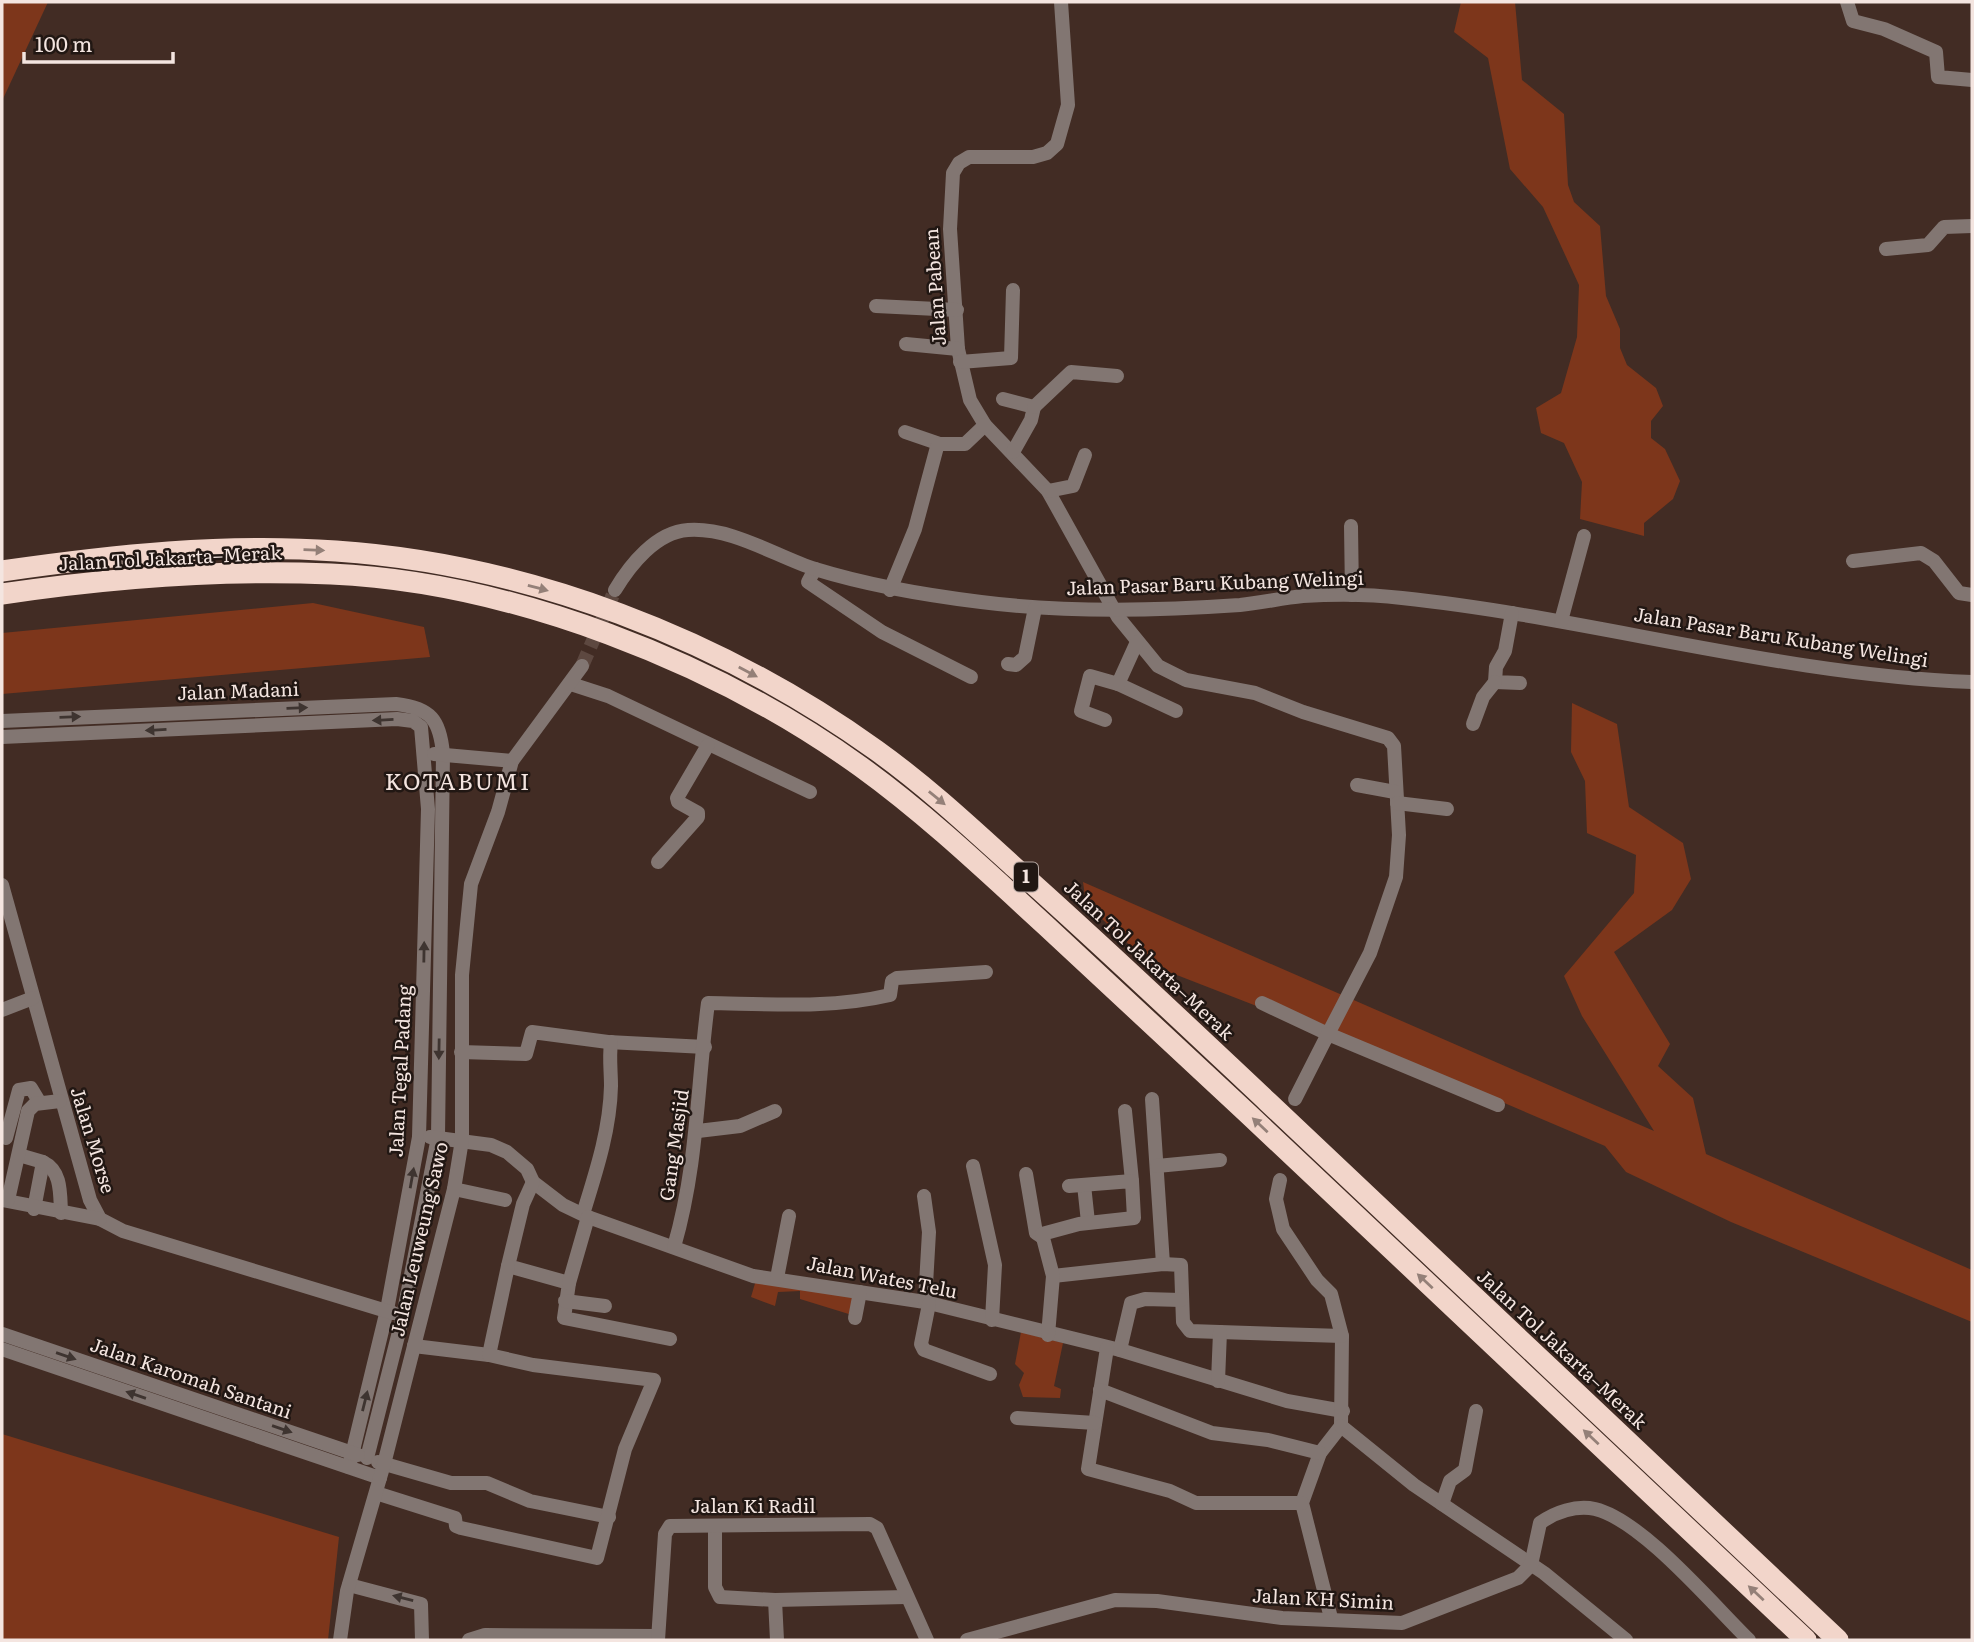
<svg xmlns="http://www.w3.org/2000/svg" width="1974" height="1642" viewBox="0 0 1974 1642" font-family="Literata,serif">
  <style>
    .green { fill: #7d361b }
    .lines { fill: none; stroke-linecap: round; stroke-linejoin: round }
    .minor-tunnel { stroke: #5d4840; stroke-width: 14; stroke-dasharray: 14 7; stroke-linecap: butt }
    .minor { stroke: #827672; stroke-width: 14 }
    .highway { stroke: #f2d5ca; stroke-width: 21 }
    .oneway { fill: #948078 }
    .oneway2 { fill: #3e3430 }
    .labels { text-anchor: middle; stroke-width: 5; stroke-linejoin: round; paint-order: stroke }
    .shield { fill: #211713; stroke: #b5a7a2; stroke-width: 2 }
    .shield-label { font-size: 18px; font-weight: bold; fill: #f4e5e0 }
    .street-label { font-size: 19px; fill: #f4e5e0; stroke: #211713 }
    .quarter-label { font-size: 23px; letter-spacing: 2px; fill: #f4e5e0; stroke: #211713 }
  </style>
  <rect width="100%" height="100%" fill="#422c24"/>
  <g class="green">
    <path d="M2 2H48L2 101Z"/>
    <path d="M1461 2H1515L1522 80 1564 114 1568 185 1574 202 1600 226 1606 296 1620 329V348L1627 365 1656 388 1663 406 1651 421V438L1665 449 1680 481 1673 499 1644 523V536L1580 519 1582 482 1564 443 1541 433 1536 408 1561 393 1577 337 1579 285 1543 207 1510 169 1488 58 1454 32Z"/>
    <path d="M313 603 424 627 430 657 2 694V633Z"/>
    <path d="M1572 703 1617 724 1629 807 1683 843 1691 879 1672 910 1614 952 1670 1044 1658 1066 1693 1098 1706 1154 1972 1270V1322L1731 1222 1626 1172 1605 1146 1481 1093 1151 965 1086 904 1083 882 1654 1131 1582 1016 1564 976 1634 893 1636 855 1587 833 1585 781 1571 752Z"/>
    <path d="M756 1280 857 1295 852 1315 800 1299V1291L778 1292 775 1306 751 1297Z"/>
    <path d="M1021 1332 1063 1343 1054 1386 1061 1389 1060 1398 1023 1397 1019 1385 1024 1373 1015 1364Z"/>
    <path d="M2 1434 339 1537 328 1640H2Z"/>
  </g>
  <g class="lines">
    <path class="minor-tunnel" d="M582 666 615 590"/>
    <g class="minor">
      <path d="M1061 2 1068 105 1057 144 1047 153 1033 157H969L959 163 953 173 950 229 958 349 970 400 985 425 1048 491 1118 617 1158 666 1186 680 1255 693 1303 712 1388 738 1394 746 1399 835 1396 877 1370 953 1328 1034 1262 1003"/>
      <path d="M1847 2 1853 21 1884 29 1936 52 1938 77 1972 80"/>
      <path d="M1886 249 1928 245 1944 227 1972 226"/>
      <path d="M876 306 957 310"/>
      <path d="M906 344 958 349"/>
      <path d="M960 362 1011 358 1013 290"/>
      <path d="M1003 399 1034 407 1031 420 1013 452"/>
      <path d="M1034 407 1071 372 1117 376"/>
      <path d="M905 432 940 444"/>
      <path d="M1048 491 1073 486 1085 455"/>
      <path d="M1351 526 1352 595"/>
      <path d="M1853 561 1921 553 1934 561 1959 593 1972 595"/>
      <path d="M815 569 808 582 882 632 971 677"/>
      <path d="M615 590C630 565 656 532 688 530 732 527 775 556 815 569 870 586 924 595 981 602 1067 613 1154 611 1240 605 1261 603 1282 598 1303 596 1335 594 1369 594 1402 598 1592 618 1780 675 1972 682"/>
      <path d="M890 590 915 529 937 447 940 444H965L985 425"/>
      <path d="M1512 613 1505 651 1496 667 1495 682 1520 683"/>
      <path d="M1561 621 1584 536"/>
      <path d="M1008 664 1016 665 1025 657 1035 608"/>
      <path d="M571 684 608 696 810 792"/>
      <path d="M1118 684 1176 711"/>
      <path d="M1105 720 1081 711 1090 676 1118 684 1137 642"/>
      <path d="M2 721 396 704C431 708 440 720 443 754L438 1137 403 1316 367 1458"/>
      <path d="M1473 724 1483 697 1495 682"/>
      <path d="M2 737 397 719 413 721 421 727 428 809 419 1137 387 1310 349 1467"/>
      <path d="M434 754 512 761"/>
      <path d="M1357 785 1395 792"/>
      <path d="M1397 803 1447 809"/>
      <path d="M658 862 698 817V813L678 802 677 798 708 745"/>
      <path d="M2 885 90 1200 100 1219 123 1231 393 1313"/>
      <path d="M2 1010 33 998"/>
      <path d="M461 1052 526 1054 532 1032 608 1042 705 1047"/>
      <path d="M1152 1099 1163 1264"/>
      <path d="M1295 1099 1328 1034 1498 1105"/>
      <path d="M1125 1111 1132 1181"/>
      <path d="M698 1131 740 1126 775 1111"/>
      <path d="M430 1137 491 1145 507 1152 527 1169 533 1182 563 1205 588 1217 753 1276 925 1302 1120 1350 1287 1401 1343 1411"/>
      <path d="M6 1138 19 1090 31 1088 40 1103"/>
      <path d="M19 1155 43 1162 34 1209"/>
      <path d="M43 1162C62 1171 60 1194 61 1213"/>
      <path d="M973 1166 995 1265 992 1320"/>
      <path d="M1157 1166 1220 1160"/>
      <path d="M1026 1174 1036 1233 1042 1237"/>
      <path d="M1280 1180 1276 1199 1283 1229 1317 1280 1331 1294 1342 1336 1341 1426 1320 1453 1302 1503 1331 1618"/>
      <path d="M533 1182 523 1204 508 1266 569 1283 564 1318 670 1339"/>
      <path d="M1084 1185 1088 1222"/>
      <path d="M454 1189 505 1200"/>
      <path d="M924 1196 929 1232 925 1302"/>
      <path d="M2 1200 100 1219"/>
      <path d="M8 1200 28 1111 35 1104 60 1101"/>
      <path d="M583 1214C596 1172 610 1130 611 1086 611 1071 609 1058 611 1042"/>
      <path d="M674 1247C698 1164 697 1086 708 1003 768 1004 831 1009 890 995L892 981 897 978 986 972"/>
      <path d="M1053 1276 1163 1264 1181 1265 1183 1322 1190 1331 1342 1336"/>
      <path d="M777 1278 789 1216"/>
      <path d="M569 1283 588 1217"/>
      <path d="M565 1301 605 1306"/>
      <path d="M929 1304 921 1344 924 1350 990 1374"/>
      <path d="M855 1318 860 1292"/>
      <path d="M2 1334 358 1455"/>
      <path d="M1048 1335 1053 1276 1042 1234 1079 1224 1134 1218 1132 1181 1069 1186"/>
      <path d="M414 1346 489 1355 508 1266"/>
      <path d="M1107 1348 1088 1469 1170 1491 1196 1503H1302"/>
      <path d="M2 1349 380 1478"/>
      <path d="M1120 1350 1131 1303 1145 1299 1181 1300"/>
      <path d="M1218 1381 1220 1332"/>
      <path d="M1100 1390 1212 1433 1268 1440 1320 1453"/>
      <path d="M1017 1418 1095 1423"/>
      <path d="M1341 1426 1414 1485 1544 1573 1626 1640"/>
      <path d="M378 1462 451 1483H487L530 1501 609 1517"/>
      <path d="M376 1493 455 1518 456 1526 461 1528 597 1558 625 1449 654 1380 533 1365 489 1355"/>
      <path d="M1442 1504 1450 1481 1465 1470 1476 1411"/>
      <path d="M715 1526V1587L720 1597 775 1600 906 1597"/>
      <path d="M349 1585 421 1604 422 1640"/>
      <path d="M775 1600 777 1640"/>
      <path d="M340 1640 347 1591 384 1464 454 1189 462 1140V975L471 884 498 812 512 761 582 666"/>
      <path d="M469 1640 485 1635 658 1636"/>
      <path d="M658 1640 665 1534 670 1526 870 1524 877 1528 927 1640"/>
      <path d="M967 1640 1115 1600 1157 1601 1282 1618 1402 1623 1518 1578 1531 1565 1540 1523C1555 1512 1576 1505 1595 1509 1642 1520 1713 1605 1749 1640"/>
    </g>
    <g class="highway">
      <path d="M2 571C113 555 224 543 336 551 528 564 721 639 876 750 925 785 969 826 1013 866 1100 943 1184 1023 1268 1102 1458 1281 1648 1461 1838 1640"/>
      <path d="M2 594C110 578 221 569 331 574 511 582 715 662 861 767 926 814 985 870 1045 925 1112 987 1179 1049 1246 1112 1432 1288 1619 1464 1806 1640"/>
    </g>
  </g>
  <defs><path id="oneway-solid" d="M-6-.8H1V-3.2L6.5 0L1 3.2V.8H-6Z" transform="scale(1.75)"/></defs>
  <g class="oneway">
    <use href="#oneway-solid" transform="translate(314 550) rotate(2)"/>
    <use href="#oneway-solid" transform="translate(538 588) rotate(15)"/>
    <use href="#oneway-solid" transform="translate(748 672) rotate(28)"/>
    <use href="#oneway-solid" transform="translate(937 798) rotate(39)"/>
    <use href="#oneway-solid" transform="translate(1260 1125) rotate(-137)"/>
    <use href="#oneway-solid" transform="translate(1425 1281) rotate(-137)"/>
    <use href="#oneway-solid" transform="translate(1591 1437) rotate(-137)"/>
    <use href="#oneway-solid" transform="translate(1756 1593) rotate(-137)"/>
  </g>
  <g class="oneway2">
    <use href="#oneway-solid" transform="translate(297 708) rotate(-2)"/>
    <use href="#oneway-solid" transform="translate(70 717) rotate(-2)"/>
    <use href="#oneway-solid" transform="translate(383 720) rotate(177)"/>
    <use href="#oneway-solid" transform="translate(156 730) rotate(177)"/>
    <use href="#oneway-solid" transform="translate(424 952) rotate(-89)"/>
    <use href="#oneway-solid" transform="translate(439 1049) rotate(91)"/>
    <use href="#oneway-solid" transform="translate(412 1178) rotate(-80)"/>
    <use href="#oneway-solid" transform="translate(66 1356) rotate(19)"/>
    <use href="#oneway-solid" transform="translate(136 1395) rotate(-161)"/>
    <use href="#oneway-solid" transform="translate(365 1401) rotate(-76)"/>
    <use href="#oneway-solid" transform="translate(282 1429) rotate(19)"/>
    <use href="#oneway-solid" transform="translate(403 1598) rotate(-166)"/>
  </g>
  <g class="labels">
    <rect class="shield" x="1014" y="862.5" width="24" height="29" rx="5"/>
    <g class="shield-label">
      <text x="1026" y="883">1</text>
    </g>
    <g class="street-label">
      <text transform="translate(935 287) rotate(-94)" y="7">Jalan Pabean</text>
      <text transform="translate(170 558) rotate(-3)" y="7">Jalan Tol Jakarta–Merak</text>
      <text transform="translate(1215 583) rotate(-2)" y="7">Jalan Pasar Baru Kubang Welingi</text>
      <text transform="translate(1781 637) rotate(9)" y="7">Jalan Pasar Baru Kubang Welingi</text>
      <text transform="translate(238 691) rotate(-2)" y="7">Jalan Madani</text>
      <text transform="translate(1149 960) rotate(43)" y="7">Jalan Tol Jakarta–Merak</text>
      <text transform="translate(400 1071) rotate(-87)" y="7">Jalan Tegal Padang</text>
      <text transform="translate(93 1140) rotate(73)" y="7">Jalan Morse</text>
      <text transform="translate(674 1145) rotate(-82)" y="7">Gang Masjid</text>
      <text transform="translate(419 1239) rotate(-77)" y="7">Jalan Leuweung Sawo</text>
      <text transform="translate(882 1277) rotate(11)" y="7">Jalan Wates Telu</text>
      <text transform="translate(1562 1349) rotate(43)" y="7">Jalan Tol Jakarta–Merak</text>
      <text transform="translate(191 1378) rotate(19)" y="7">Jalan Karomah Santani</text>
      <text x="753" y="1513">Jalan Ki Radil</text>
      <text transform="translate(1323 1599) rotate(3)" y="7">Jalan KH Simin</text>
    </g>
    <g class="quarter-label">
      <text x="458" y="790">KOTABUMI</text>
    </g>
  </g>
  <rect width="1974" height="1642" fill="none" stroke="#f4e5e0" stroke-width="7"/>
  <path d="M24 52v10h149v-10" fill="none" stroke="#f4e5e0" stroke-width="3.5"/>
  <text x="35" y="52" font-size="21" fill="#f4e5e0" stroke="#211713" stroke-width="5" paint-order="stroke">100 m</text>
</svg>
